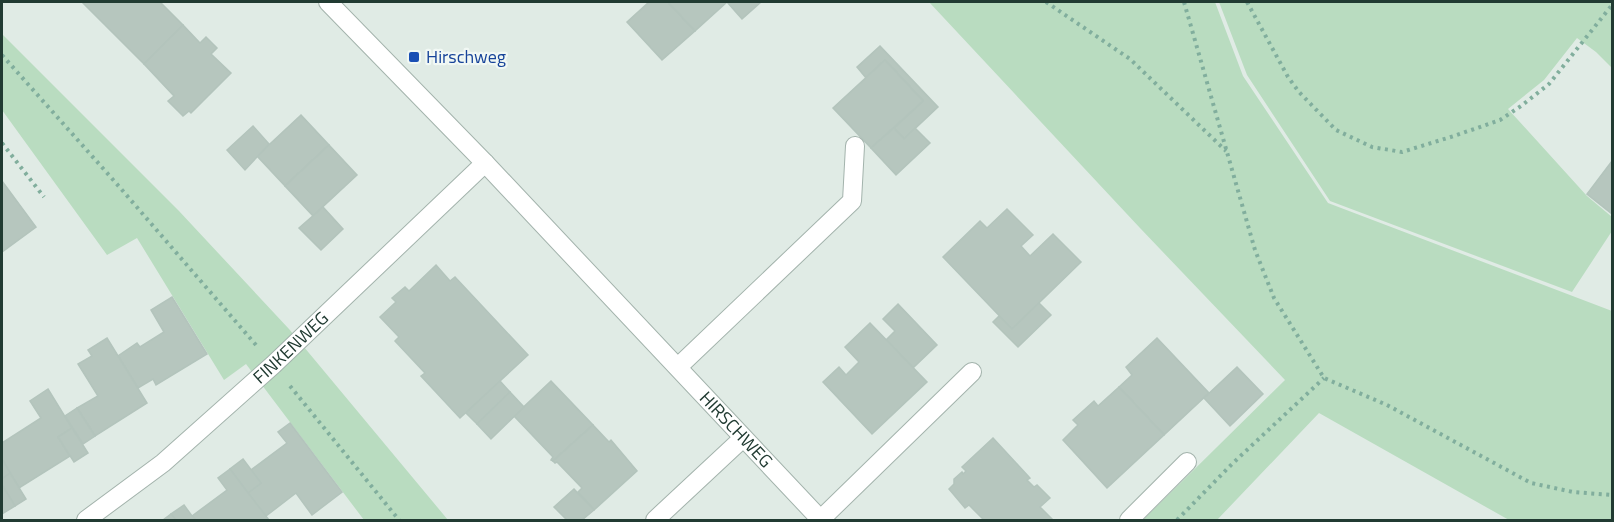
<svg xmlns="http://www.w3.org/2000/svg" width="1614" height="522" viewBox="0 0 1614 522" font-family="'Titillium Web',sans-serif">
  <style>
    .green { fill: #b9dcc0 }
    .building { fill: #b6c6be; stroke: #b3c4bc; stroke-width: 1.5 }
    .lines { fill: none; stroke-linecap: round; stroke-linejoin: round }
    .minor-casing { stroke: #a3b3ac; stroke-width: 20 }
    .path { stroke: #81ae9d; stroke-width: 4; stroke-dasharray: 3 4.5; stroke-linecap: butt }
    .minor { stroke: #fff; stroke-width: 18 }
    .transit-dot { fill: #1a4fb4; stroke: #f1f8f4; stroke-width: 2 }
    .labels { text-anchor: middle; stroke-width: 4.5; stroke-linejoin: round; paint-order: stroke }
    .transit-label { font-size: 18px; fill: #164399; stroke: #f1f8f4; text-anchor: start }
    .street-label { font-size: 18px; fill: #213b32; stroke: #f1f8f4 }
  </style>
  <rect width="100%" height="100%" fill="#e0ebe5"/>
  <g class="green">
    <path d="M929 2H1215L1243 76 1328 203 1612 311V520H1509L1319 413 1217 520H1143L1285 380 1140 228Z"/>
    <path d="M1219 2H1612V68L1596 52 1577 38 1544 80 1508 109 1587 196 1612 217V231L1572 292 1330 201 1247 75Z"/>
    <path d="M2 34 179 211 289 329 448 520H364L246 364 224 380 137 238 107 255 2 110Z"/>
  </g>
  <g class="building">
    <path d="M82 2H160L183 25 144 64Z"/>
    <path d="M649 2H668L695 31 662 60 627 22Z"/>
    <path d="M668 2H761L742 19 727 2 695 31Z"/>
    <path d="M183 25 200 43 206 37 217 48 211 54 231 73 191 113 189 111 183 116 168 101 174 96 144 64Z"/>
    <path d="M880 46 938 107 904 139 894 128 923 101 885 60 866 78 857 67Z"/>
    <path d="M885 60 923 101 871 148 833 108Z"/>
    <path d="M301 115 329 145 285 186 257 156Z"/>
    <path d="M253 126 269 144 245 170 227 150Z"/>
    <path d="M894 128 904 139 915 128 930 143 896 175 871 148Z"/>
    <path d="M329 145 357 175 313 216 285 186Z"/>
    <path d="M1612 161V214L1587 194Z"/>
    <path d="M2 181 36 227 2 252Z"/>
    <path d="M323 207 343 229 321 250 299 228Z"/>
    <path d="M1007 209 1033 235 1021 246 1030 256 1053 234 1081 262 1012 329 943 257 980 221 987 228Z"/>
    <path d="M436 265 450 281 455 277 528 355 460 418 421 376 425 373 395 341 399 337 380 317 396 302 392 298 405 287 409 291Z"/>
    <path d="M172 297 207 354 156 385 153 379 138 388 118 356 137 343 140 347 164 332 151 310Z"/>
    <path d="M1039 303 1051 315 1018 347 993 322 999 316 1012 329Z"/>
    <path d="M898 304 937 345 913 368 886 340 895 331 883 319Z"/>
    <path d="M870 323 927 382 872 434 823 382 839 367 846 375 859 362 845 347Z"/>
    <path d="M107 338 147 403 95 436 77 408 98 396 78 364 92 356 88 350Z"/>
    <path d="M1157 338 1209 393 1164 435 1119 387 1132 375 1126 367Z"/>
    <path d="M1237 367 1263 394 1230 426 1204 398Z"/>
    <path d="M500 381 510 392 477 424 466 413Z"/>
    <path d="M551 381 593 425 553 461 551 460 553 457 514 416Z"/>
    <path d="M1119 387 1164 435 1107 488 1063 440 1078 425 1073 420 1094 401 1098 406Z"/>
    <path d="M48 389 72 428 58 437 70 456 19 488 2 459V443L41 418 30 401Z"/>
    <path d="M510 392 524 407 491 439 477 424Z"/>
    <path d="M77 408 95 436 83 444 65 416Z"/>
    <path d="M290 423 342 492 312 515 296 493 266 516 248 493 261 483 251 470 287 443 278 432Z"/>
    <path d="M593 425 609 442 611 440 637 471 594 510 578 492 582 488 557 462 555 463 553 461Z"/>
    <path d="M72 428 88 453 74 462 58 437Z"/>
    <path d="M993 438 1030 478 1027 480 1034 487 1037 485 1050 498 1040 507 1053 520H984L969 505 965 508 949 489 954 484V479L962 472 963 474 966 471 962 467Z"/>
    <path d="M2 459 10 473 2 479Z"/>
    <path d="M243 459 261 483 248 493 230 469Z"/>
    <path d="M230 469 248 493 269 520H196L192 516 227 490 218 478Z"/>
    <path d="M10 473 26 499 15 506 2 485V479Z"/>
    <path d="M2 485 15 506 2 514Z"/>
    <path d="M574 489 594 510 582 520H567L554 507Z"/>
    <path d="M184 505 192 516 196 520H176L171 514Z"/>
    <path d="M171 514 176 520H163Z"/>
  </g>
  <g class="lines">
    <defs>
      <g id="minor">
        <path id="s1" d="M328 2 485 163 821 520"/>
        <path d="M678 367 852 201 855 146"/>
        <path id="s2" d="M86 520 163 463 273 365 485 163"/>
        <path d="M655 520 743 438"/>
        <path d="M820 520 972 372"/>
        <path d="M1129 520 1187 462"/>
      </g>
    </defs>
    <use href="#minor" class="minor-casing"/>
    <g class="path">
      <path d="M1046 2 1130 59 1226 151"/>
      <path d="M1184 2 1255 250 1274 298 1324 378 1387 405 1531 483 1573 492 1612 495"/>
      <path d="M1247 2 1288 77 1299 92 1336 130 1372 147 1402 152 1454 136 1500 120 1521 106 1549 84 1612 5"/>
      <path d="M2 55 116 183 256 345"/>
      <path d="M2 143 44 197"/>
      <path d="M290 386 399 520"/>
      <path d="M1177 520 1233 463 1324 378"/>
    </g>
    <use href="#minor" class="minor"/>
  </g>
  <rect class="transit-dot" x="408" y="51" width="12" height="12" rx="3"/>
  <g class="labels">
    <g class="transit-label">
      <text x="426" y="63">Hirschweg</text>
    </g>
    <g class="street-label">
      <text dy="6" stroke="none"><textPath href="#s2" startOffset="268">FINKENWEG</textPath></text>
      <text dy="6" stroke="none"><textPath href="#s1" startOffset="591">HIRSCHWEG</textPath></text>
    </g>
  </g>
  <rect width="1614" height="522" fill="none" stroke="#213b32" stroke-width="6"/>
</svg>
